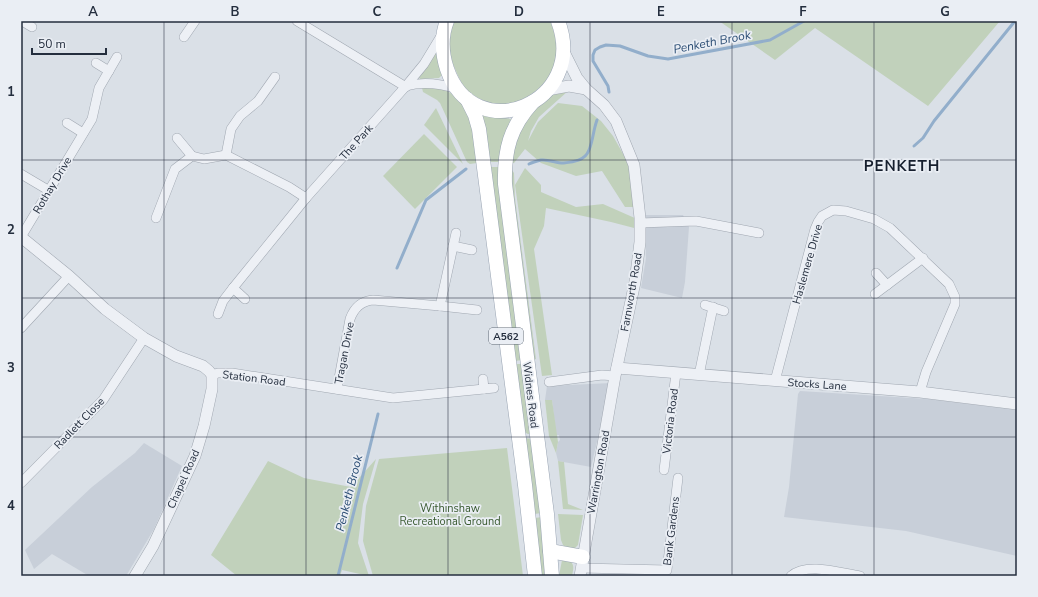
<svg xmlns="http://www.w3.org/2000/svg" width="1038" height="597" viewBox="0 0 1038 597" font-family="'Nunito Sans',sans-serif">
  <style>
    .built { fill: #c8cfd9 }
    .green { fill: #c1d1bb }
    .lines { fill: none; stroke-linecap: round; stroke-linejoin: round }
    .stream { stroke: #92aecb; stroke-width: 3 }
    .minor-casing { stroke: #a0a7b1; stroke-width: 10 }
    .tertiary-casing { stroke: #a0a7b1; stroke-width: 12 }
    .primary-casing { stroke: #99a4b3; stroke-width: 15 }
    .minor { stroke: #edf0f5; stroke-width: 9 }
    .tertiary { stroke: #edf0f5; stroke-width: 11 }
    .primary { stroke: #fff; stroke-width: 14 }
    .grid { fill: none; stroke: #242e3e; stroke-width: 1; stroke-opacity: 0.55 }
    .labels { text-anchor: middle; stroke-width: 3.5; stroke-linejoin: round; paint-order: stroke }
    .shield { fill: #eaeef4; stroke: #5f6875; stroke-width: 1 }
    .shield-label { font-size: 10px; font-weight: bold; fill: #242e3e }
    .street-label { font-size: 11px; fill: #242e3e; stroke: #eaeef4 }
    .park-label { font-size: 11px; fill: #395a30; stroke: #eaeef4 }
    .water-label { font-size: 12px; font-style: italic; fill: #2b4d74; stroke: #eaeef4 }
    .district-label { font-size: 15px; font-weight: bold; letter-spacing: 1px; fill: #161f2e; stroke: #eaeef4 }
    .neatline { fill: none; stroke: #242e3e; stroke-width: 1.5 }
    .grid-label { font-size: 13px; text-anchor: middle; font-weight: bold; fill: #242e3e }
  </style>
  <rect width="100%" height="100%" fill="#dae0e7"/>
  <g class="built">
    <path d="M645 215H683L689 227 685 282 682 298 641 288 646 258Z"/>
    <path d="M611 383 591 467 558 461 556 453 558 442 560 440 559 435H556L552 400H545L547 386Z"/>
    <path d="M800 391 928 399 1017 410V556L906 531 784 517 789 487 798 394Z"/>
    <path d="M144 443 182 466 154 529 126 576H89L52 554 34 569 25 550 92 487 135 453Z"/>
  </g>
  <g class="green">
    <path d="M454 21H550C557 36 559 56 552 71 542 92 514 109 491 103 482 101 474 96 467 90 462 85 459 78 456 71 448 56 448 37 454 21Z"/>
    <path d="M719 21H1000L928 106 815 28 775 60Z"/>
    <path d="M434 54H437L442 75 439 78 420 79 418 76Z"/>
    <path d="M422 88C442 85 454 92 465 108 467 112 471 117 472 122 475 135 475 150 477 163L470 164 467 162 440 103 437 100 423 92Z"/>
    <path d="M568 91 539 117 531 131 528 141 538 122 558 103 582 106 601 121 613 136 631 168 636 207H625L602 171 576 176 541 163 525 149 514 163H511L516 136 533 110 555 93Z"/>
    <path d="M436 108 463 164 424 125Z"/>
    <path d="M482 114 511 119 504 139 500 162H489Z"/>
    <path d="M424 134 457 167 415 209 383 176Z"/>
    <path d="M490 167H500L522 360 515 361Z"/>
    <path d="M525 168 541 185V192L576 207 603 204 637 219 638 229 611 222 546 208 544 226 534 249 552 375 542 376 515 185Z"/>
    <path d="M512 170 514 173 515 198 536 359 533 360 511 184Z"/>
    <path d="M516 364H522L531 434H528L524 432Z"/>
    <path d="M545 400H552L558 442 556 453 549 436Z"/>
    <path d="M525 438 532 439 541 513 535 514Z"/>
    <path d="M507 448 523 576H373L363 541 366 506 379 459Z"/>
    <path d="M376 459 363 504 358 543 369 576 342 570 340 576H237L211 555 268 461 304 478 351 487Z"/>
    <path d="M558 461 564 462 568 504 583 510 563 509Z"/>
    <path d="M558 514 583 515 578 545 575 548H566L563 545 561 540Z"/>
    <path d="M542 517 548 576H541L535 518Z"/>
    <path d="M562 560 570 561C575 565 573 570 572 576H559Z"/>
  </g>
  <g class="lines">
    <g class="stream">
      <path d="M609 92 608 86 593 61V55L595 50 600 47 606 45 620 46 648 56 668 59 770 40 804 21"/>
      <path d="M914 146 923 138 934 121 1015 21"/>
      <path d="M529 164C533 162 537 161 541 160 548 159 556 163 563 163 573 162 585 161 589 150 593 141 593 131 597 120"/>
      <path d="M397 268 426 200 466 169"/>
      <path d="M338 576 378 414"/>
    </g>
    <defs>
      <g id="minor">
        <path d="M22 21 32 27"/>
        <path d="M297 21 406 87"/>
        <path d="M184 37 195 21"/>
        <path d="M96 63 109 71"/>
        <path d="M406 86C423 81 442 84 458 89"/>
        <path d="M67 123 83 133"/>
        <path d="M177 138 192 156"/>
        <path d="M226 155 231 129 240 116 258 101 275 77"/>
        <path d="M21 174 48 190"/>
        <path d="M156 218 175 169 192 156 204 159 226 155 289 187 306 198"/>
        <path d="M640 223 696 221 759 233"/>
        <path d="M21 237 92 119 99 88 117 57"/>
        <path d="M453 246 472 250"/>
        <path d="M887 285 923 258"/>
        <path d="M233 288 306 198 406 86 424 64 441 36"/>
        <path d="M875 294 887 285 876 273"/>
        <path d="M705 305 724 311"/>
        <path d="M440 306 456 233"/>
        <path d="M218 314 223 301 233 288 245 299"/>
        <path d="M21 328 69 276"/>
        <path d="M212 375 218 373H232L393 398 484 389"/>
        <path d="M699 375 713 307"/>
        <path d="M483 379 484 389 494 388"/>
        <path d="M775 381 815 229 818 222 822 216 833 210 846 211 874 219 890 228 949 284 955 297V304L926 372 920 392"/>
        <path d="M549 382 602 375 615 376"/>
        <path d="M337 389 350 319C354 308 361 301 373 300L440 306 477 310"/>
        <path d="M664 470 676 373"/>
        <path d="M21 483 103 400 144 338"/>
        <path d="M581 568 667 570 678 478"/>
        <path d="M791 576C807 562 840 573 860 576"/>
      </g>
      <g id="tertiary">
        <path d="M564 52 577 78 586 89 604 105 616 121 634 165 640 218V242L635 282 615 376 580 576"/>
        <path d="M547 90 569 86 586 89"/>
        <path d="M21 237 69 276 105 309 144 338 176 356 203 366 209 371 212 375V389L204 426 195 456 153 546 135 576"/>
        <path d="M617 368 920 392 1017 404"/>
      </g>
      <g id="primary">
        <path d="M447 21C441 36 442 54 447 69 474 149 589 104 558 21"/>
        <path d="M467 99 475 115 479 129 525 485 535 576"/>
        <path d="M533 102C510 127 504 150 505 184L547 514 552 576"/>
        <path d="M550 551 583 557"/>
      </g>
    </defs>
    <use href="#minor" class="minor-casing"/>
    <use href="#tertiary" class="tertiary-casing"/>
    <use href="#primary" class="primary-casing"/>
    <use href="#minor" class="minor"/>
    <use href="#tertiary" class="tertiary"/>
    <use href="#primary" class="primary"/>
  </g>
  <path class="grid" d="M164 21V576M306 21V576M448 21V576M590 21V576M732 21V576M874 21V576M21 160H1017M21 298H1017M21 437H1017"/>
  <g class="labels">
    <rect class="shield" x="489" y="328" width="34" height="16" rx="3"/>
    <g class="shield-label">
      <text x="506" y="340">A562</text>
    </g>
    <g class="street-label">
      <text transform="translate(356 142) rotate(-48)" y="4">The Park</text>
      <text transform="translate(52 185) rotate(-59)" y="4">Rothay Drive</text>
      <text transform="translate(807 264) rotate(-74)" y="4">Haslemere Drive</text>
      <text transform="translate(631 292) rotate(-80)" y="4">Farnworth Road</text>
      <text transform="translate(344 353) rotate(-79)" y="4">Tragan Drive</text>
      <text transform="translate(254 378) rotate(7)" y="4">Station Road</text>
      <text transform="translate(817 384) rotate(4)" y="4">Stocks Lane</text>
      <text transform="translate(531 395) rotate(83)" y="4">Widnes Road</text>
      <text transform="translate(670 421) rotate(-83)" y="4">Victoria Road</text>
      <text transform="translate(79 423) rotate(-46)" y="4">Radlett Close</text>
      <text transform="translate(598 472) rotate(-80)" y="4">Warrington Road</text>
      <text transform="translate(183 479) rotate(-66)" y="4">Chapel Road</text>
      <text transform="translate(671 531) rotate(-83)" y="4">Bank Gardens</text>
    </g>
    <g class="park-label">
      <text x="450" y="512">Withinshaw<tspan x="450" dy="13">Recreational Ground</tspan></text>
    </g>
    <g class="water-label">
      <text transform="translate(712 42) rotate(-11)" y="4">Penketh Brook</text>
      <text transform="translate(349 493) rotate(-76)" y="4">Penketh Brook</text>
    </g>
    <g class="district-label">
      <text x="902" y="171">PENKETH</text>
    </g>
  </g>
  <rect width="1038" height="597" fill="none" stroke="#eaeef4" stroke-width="44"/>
  <path d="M32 48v6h74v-6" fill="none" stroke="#242e3e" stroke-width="2"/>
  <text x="38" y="48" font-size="12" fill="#242e3e" stroke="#eaeef4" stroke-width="3" paint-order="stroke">50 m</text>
  <rect x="22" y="22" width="994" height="553" class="neatline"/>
  <g class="grid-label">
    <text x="93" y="16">A</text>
    <text x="235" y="16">B</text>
    <text x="377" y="16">C</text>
    <text x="519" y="16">D</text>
    <text x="661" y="16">E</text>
    <text x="803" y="16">F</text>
    <text x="945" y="16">G</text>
    <text x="11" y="96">1</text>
    <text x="11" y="234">2</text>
    <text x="11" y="372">3</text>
    <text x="11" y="510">4</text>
  </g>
</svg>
